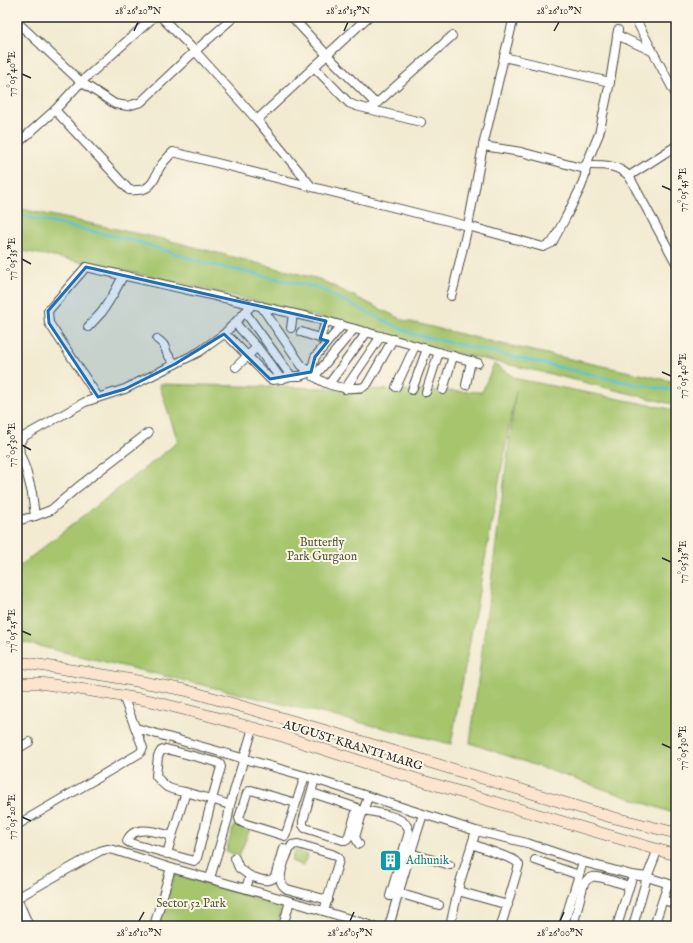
<svg xmlns="http://www.w3.org/2000/svg" width="693" height="943" viewBox="0 0 693 943" font-family="'IM FELL English',serif">
  <style>
    .green { fill: #a6c56d; stroke: #68784c }
    .lines { fill: none; stroke-linecap: round; stroke-linejoin: round }
    .stream { stroke: #59c3d5; stroke-width: 2.5 }
    .street-casing { stroke: #494844; stroke-width: 10 }
    .secondary-casing { stroke: #494844; stroke-width: 12 }
    .street { stroke: #fff; stroke-width: 8 }
    .secondary { stroke: #fce5cf; stroke-width: 11 }
    .marked { fill: #1f6fb2; fill-opacity: 0.2; stroke: #1f6fb2; stroke-width: 3; stroke-linejoin: round }
    .ticks { fill: none; stroke: #2b2b2b; stroke-width: 1.5 }
    .labels { text-anchor: middle; stroke-width: 4; stroke-linejoin: round; paint-order: stroke }
    .park-label { font-size: 12px; fill: #50593f; stroke: #fcf5e5 }
    .street-label { font-size: 12px; fill: #2b2b2b; stroke: #fcf5e5 }
    .culture-label { font-size: 12px; fill: #0d838f; stroke: #fcf5e5; text-anchor: start }
    .neatline { fill: none; stroke: #2b2b2b; stroke-width: 1.5 }
    .ticks-label { font-size: 10px; text-anchor: middle; fill: #2b2b2b }
  </style>
  <rect width="100%" height="100%" fill="#fcf5e5"/>
  <filter id="ink" filterUnits="userSpaceOnUse"><feTurbulence type="fractalNoise" baseFrequency=".025" numOctaves="2"/><feDisplacementMap in="SourceGraphic" scale="8" xChannelSelector="R" yChannelSelector="G"/><feConvolveMatrix kernelMatrix="1 2 1 2 8 2 1 2 1" color-interpolation-filters="sRGB"/></filter>
  <filter id="wash" filterUnits="userSpaceOnUse"><feTurbulence type="fractalNoise" baseFrequency=".012" numOctaves="4" result="noise"/><feDisplacementMap in="SourceGraphic" scale="16" xChannelSelector="R" yChannelSelector="G"/><feGaussianBlur stdDeviation="0.9" result="paint"/><feColorMatrix in="noise" values="0 0 0 0 0 0 0 0 0 0 0 0 0 0 0 0 0 1.4 0 .05"/><feComposite in="paint" operator="in"/></filter>
  <g filter="url(#wash)">
    <rect width="100%" height="100%" fill="#f2ebd2"/>
    <g class="green">
      <path d="M17 208 163 239 319 279 403 320 506 345 676 382V405C634 395 592 384 550 374 504 363 457 354 411 342 346 325 282 307 217 292 151 276 84 262 17 250Z"/>
      <path d="M494 364 517 379 676 410V814L470 743 516 390 451 744 17 641V568L178 442 159 384 482 392Z"/>
      <path d="M234 825 250 829 239 856 226 851Z"/>
      <path d="M295 850 308 855 303 866 291 861Z"/>
      <path d="M174 874 282 906 277 926H159Z"/>
    </g>
    <g class="lines">
      <path class="stream" d="M17 215 139 242 204 263 315 287 412 334 634 384 676 391"/>
    </g>
  </g>
  <g filter="url(#ink)">
    <g class="lines">
      <defs>
        <g id="street">
          <path d="M161 17 195 51 257 120 311 186"/>
          <path d="M292 17 327 55 376 104"/>
          <path d="M636 20 676 95"/>
          <path d="M17 22 81 82 115 104 128 106 141 102 195 51 234 17"/>
          <path d="M617 35 652 51"/>
          <path d="M504 57 610 82"/>
          <path d="M314 67 349 103 356 106 421 122"/>
          <path d="M372 106 376 104 452 36"/>
          <path d="M55 110 129 190C141 191 149 190 155 178 157 174 158 170 160 167 164 161 168 157 173 152L468 226 543 247 552 243 566 217 581 187 585 176 586 165C603 165 617 164 629 176L676 263"/>
          <path d="M257 120 368 17"/>
          <path d="M17 144 55 110 81 82 154 17"/>
          <path d="M483 146 521 152 581 168 586 165 599 134 610 82 618 30"/>
          <path d="M629 176 676 146"/>
          <path d="M451 296 454 286 468 226 483 146 504 57 514 17"/>
          <path d="M261 306 302 366 311 372"/>
          <path d="M245 312 291 376"/>
          <path d="M235 323 257 347 236 367"/>
          <path d="M342 325 315 357 311 372C320 384 339 389 354 388 357 388 361 388 363 387 364 387 367 384 368 383L393 339"/>
          <path d="M88 327 102 312 114 293 123 276"/>
          <path d="M291 328 293 314"/>
          <path d="M301 332 328 341"/>
          <path d="M224 334 231 339 270 379 273 380 281 379 291 376H300L311 372"/>
          <path d="M157 339C164 344 164 345 167 353 169 357 173 361 175 364"/>
          <path d="M320 339 326 321"/>
          <path d="M257 347 281 379"/>
          <path d="M314 377 354 329"/>
          <path d="M329 384 367 332"/>
          <path d="M466 385 471 361"/>
          <path d="M396 387 415 346"/>
          <path d="M345 389 381 336"/>
          <path d="M412 390 427 349"/>
          <path d="M443 390 453 356"/>
          <path d="M426 392 439 352"/>
          <path d="M98 397 49 323 48 311 86 267 326 321 478 363"/>
          <path d="M35 516 51 510 78 487 148 433"/>
          <path d="M17 521 35 516 32 493 26 470 20 454 19 444 23 437 85 402 125 389 199 352 224 334 253 304"/>
          <path d="M136 728 305 776 476 831 527 843 583 862 632 875 647 877 676 886"/>
          <path d="M17 749 29 742"/>
          <path d="M186 792 172 836C159 833 134 823 127 841L130 843 194 861 197 858 212 799 221 767 220 764 216 762 166 749 161 751 158 756 156 776C159 780 163 784 167 787 172 790 179 791 185 792 200 796 215 800 230 805"/>
          <path d="M312 793 355 807 357 809 349 835 347 840H343L305 828 303 825V821L315 779"/>
          <path d="M296 803 251 790 247 793 239 818 240 821 243 823 285 836 286 834 305 776"/>
          <path d="M363 810C374 812 402 816 407 826 409 828 408 829 409 832L390 896"/>
          <path d="M17 825 140 753 143 748 123 696"/>
          <path d="M359 844 355 837 361 817 368 797"/>
          <path d="M472 844 512 859 517 862 519 865 501 926"/>
          <path d="M410 853 450 865"/>
          <path d="M167 854 172 836"/>
          <path d="M235 858 239 868 250 876"/>
          <path d="M535 860 579 875"/>
          <path d="M210 878 228 818 230 805 253 728"/>
          <path d="M246 888 250 876C258 878 268 884 275 877L283 848"/>
          <path d="M458 891 508 905"/>
          <path d="M398 893 439 905"/>
          <path d="M17 898 100 851 107 849 114 850 171 868 290 901 373 926"/>
          <path d="M17 898 29 926"/>
          <path d="M663 900 676 904"/>
          <path d="M324 911 339 860 338 857 332 854 298 844 292 845C287 853 279 872 281 882 282 885 284 887 287 889L328 900"/>
          <path d="M154 926 171 868"/>
          <path d="M283 926 290 901"/>
          <path d="M389 926 405 871 423 814"/>
          <path d="M450 926 460 882 476 831"/>
          <path d="M563 926 583 862"/>
          <path d="M573 926 584 883C586 881 588 878 592 877 599 875 621 884 629 886"/>
          <path d="M617 926 631 881"/>
          <path d="M633 926 647 877 658 849"/>
          <path d="M654 926 668 884"/>
        </g>
        <g id="secondary">
          <path d="M17 663H26L110 676 185 690 330 732 611 817 676 833"/>
          <path d="M17 683H40L92 691 151 701 214 717 282 736 416 779 676 855"/>
        </g>
      </defs>
      <use href="#street" class="street-casing"/>
      <use href="#secondary" class="secondary-casing"/>
      <use href="#street" class="street"/>
      <use href="#secondary" class="secondary"/>
    </g>
  </g>
  <path class="marked" d="M86 267 326 321 320 339 328 341 315 357 311 372 270 379 224 334 175 364 125 389 98 397 49 323 48 311Z"/>
  <path class="ticks" d="M134 31 138 22M344 31 348 22M554 31 559 22M22 74 31 78M662 186 671 190M22 259 31 264M662 372 671 376M22 445 31 450M662 558 671 562M22 631 31 635M662 744 671 748M22 817 31 821M139 921 144 912M350 921 354 912M560 921 564 912"/>
  <defs>
    <symbol id="building-square" viewBox="-11 -11 22 22"><rect x="-9" y="-9" width="18" height="18" rx="4" fill="#0f9aa8" stroke="#fcf5e5"/><path d="M-4-6H4V6H1V3H-1V6H-4ZM-2.5-4.3h1.7v1.8h-1.7ZM.8-4.3h1.7v1.8H.8ZM-2.5-1h1.7V.8h-1.7ZM.8-1h1.7V.8H.8Z" fill="#fff"/></symbol>
  </defs>
  <g fill-rule="evenodd">
    <use href="#building-square" x="378" y="848" width="25" height="25"/>
  </g>
  <g class="labels">
    <g class="park-label">
      <text x="322" y="546">Butterfly<tspan x="322" dy="14">Park Gurgaon</tspan></text>
      <text x="191" y="907">Sector 52 Park</text>
    </g>
    <g class="street-label">
      <text transform="translate(353 745) rotate(17)" y="4">AUGUST KRANTI MARG</text>
    </g>
    <g class="culture-label">
      <text x="406" y="864">Adhunik</text>
    </g>
  </g>
  <rect width="693" height="943" fill="none" stroke="#fcf5e5" stroke-width="44"/>
  <rect x="22" y="22" width="649" height="899" class="neatline"/>
  <g class="ticks-label">
    <text x="138" y="14">28°26'20"N</text>
    <text x="348" y="14">28°26'15"N</text>
    <text x="559" y="14">28°26'10"N</text>
    <text transform="translate(11 74) rotate(-90)" y="4">77°05'40"E</text>
    <text transform="translate(682 190) rotate(-90)" y="4">77°05'45"E</text>
    <text transform="translate(11 259) rotate(-90)" y="4">77°05'35"E</text>
    <text transform="translate(682 376) rotate(-90)" y="4">77°05'40"E</text>
    <text transform="translate(11 445) rotate(-90)" y="4">77°05'30"E</text>
    <text transform="translate(682 562) rotate(-90)" y="4">77°05'35"E</text>
    <text transform="translate(11 631) rotate(-90)" y="4">77°05'25"E</text>
    <text transform="translate(682 748) rotate(-90)" y="4">77°05'30"E</text>
    <text transform="translate(11 817) rotate(-90)" y="4">77°05'20"E</text>
    <text x="139" y="936">28°26'10"N</text>
    <text x="350" y="936">28°26'05"N</text>
    <text x="560" y="936">28°26'00"N</text>
  </g>
</svg>
